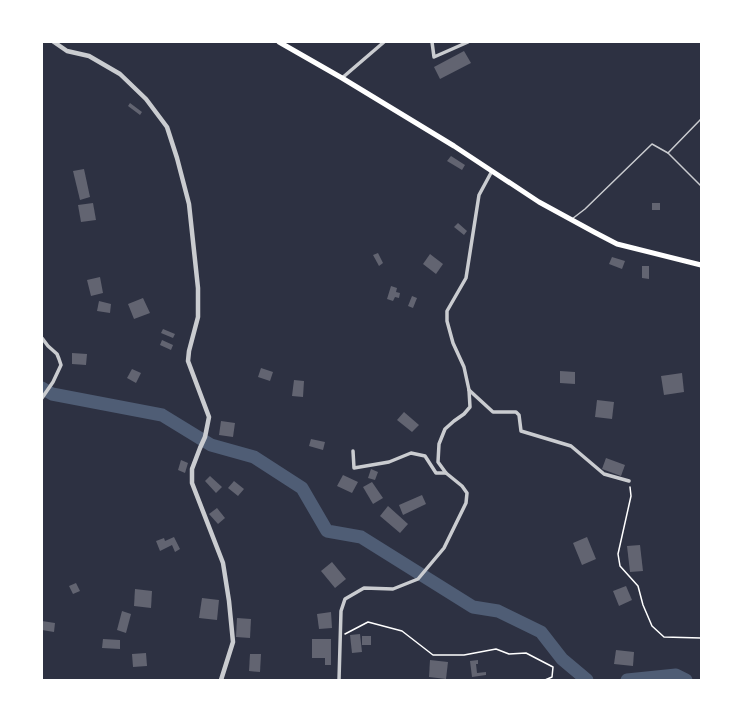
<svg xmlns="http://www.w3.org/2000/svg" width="743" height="722" viewBox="0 0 743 722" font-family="'DejaVu Sans',sans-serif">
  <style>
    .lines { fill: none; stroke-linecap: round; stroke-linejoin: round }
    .river { stroke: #4f5d75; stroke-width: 13 }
    .building { fill: #626471 }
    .path { stroke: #fff; stroke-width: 1.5 }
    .service { stroke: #caccd0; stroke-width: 1.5 }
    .minor { stroke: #caccd0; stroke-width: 3.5 }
    .tertiary { stroke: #caccd0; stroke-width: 4.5 }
    .secondary { stroke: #fff; stroke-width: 5 }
  </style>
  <rect width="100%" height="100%" fill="#2d3142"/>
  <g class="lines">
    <g class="river">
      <path d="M42 388 52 394 162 415 211 445 254 457 302 488 327 531 361 537 473 607 498 611 541 632 562 659 587 680"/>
      <path d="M627 680 676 675 686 680"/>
    </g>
  </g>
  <g class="building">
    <path d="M464 51 471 63 440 79 434 67Z"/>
    <path d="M130 103 142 112 140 115 128 106Z"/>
    <path d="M451 156 465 165 462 170 447 161Z"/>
    <path d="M84 169 90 197 80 200 73 171Z"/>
    <path d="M93 203 96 220 81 222 78 205Z"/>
    <rect x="652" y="203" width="8" height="7"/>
    <path d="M458 223 467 231 464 235 454 227Z"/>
    <path d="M378 253 383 263 379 266 373 255Z"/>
    <path d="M430 254 443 264 436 274 423 264Z"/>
    <path d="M612 257 625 261 622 269 609 264Z"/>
    <path d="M642 266H649V279L642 278Z"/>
    <path d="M100 277 103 293 91 296 87 280Z"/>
    <path d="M391 286 397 288 396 292 400 293 399 298 395 297 393 301 387 299Z"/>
    <path d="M412 296 417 298 413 308 408 306Z"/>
    <path d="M143 298 150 313 134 319 128 304Z"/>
    <path d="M99 301 111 304 110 313 97 311Z"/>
    <path d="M163 329 175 334 173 338 161 333Z"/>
    <path d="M162 340 173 345 171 350 160 345Z"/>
    <path d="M72 353 87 354 86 365 72 364Z"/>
    <path d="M261 368 273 372 270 381 258 377Z"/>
    <path d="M132 369 141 373 136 383 127 378Z"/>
    <path d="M560 371 575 372V384L560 383Z"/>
    <path d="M682 373 684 392 664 395 661 376Z"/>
    <path d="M294 380 304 381 303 397 292 396Z"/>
    <path d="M597 400 614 402 612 419 595 417Z"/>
    <path d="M404 412 419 425 412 432 397 420Z"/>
    <path d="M221 421 235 423 233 437 219 435Z"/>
    <path d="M311 439 325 442 323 450 309 446Z"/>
    <path d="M606 458 625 465 621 476 602 469Z"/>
    <path d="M181 460 188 463 185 473 178 470Z"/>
    <path d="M371 469 378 472 375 480 368 478Z"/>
    <path d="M343 475 358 482 352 493 337 486Z"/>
    <path d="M210 476 222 487 216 493 205 481Z"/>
    <path d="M234 481 244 489 238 496 228 488Z"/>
    <path d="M372 482 383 498 373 504 363 487Z"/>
    <path d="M422 495 426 504 403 515 399 505Z"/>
    <path d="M388 506 408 524 400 533 380 516Z"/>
    <path d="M217 508 225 518 218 524 209 514Z"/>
    <path d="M174 537 180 549 175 552 172 545 160 551 156 541 164 538 165 541Z"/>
    <path d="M587 537 596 559 582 565 573 543Z"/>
    <path d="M640 545 643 571 630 572 627 546Z"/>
    <path d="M332 562 346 579 335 588 321 571Z"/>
    <path d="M76 583 80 591 73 594 69 586Z"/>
    <path d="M626 586 632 600 619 606 613 591Z"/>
    <path d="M135 589 152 591 151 608 134 606Z"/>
    <path d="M202 598 219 600 217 620 199 618Z"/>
    <path d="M122 611 131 614 126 633 117 630Z"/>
    <path d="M331 612 332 628 319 629 317 614Z"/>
    <path d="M237 618 251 619 250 638 236 637Z"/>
    <path d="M42 621 55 623 54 632 42 630Z"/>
    <path d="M360 634 362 652 352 653 350 635Z"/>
    <rect x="362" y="636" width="9" height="9"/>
    <path d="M103 639 120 640V649L102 648Z"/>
    <path d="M312 639H331V665H325V658H312Z"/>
    <path d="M616 650 634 652 633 666 614 664Z"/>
    <path d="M146 653 147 666 133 667 132 654Z"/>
    <path d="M250 654H261L260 672 249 671Z"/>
    <path d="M430 660 448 662 446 679 429 677Z"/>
    <path d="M478 660V664H476L477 673 486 672V675L472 677 470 661Z"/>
  </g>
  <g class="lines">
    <g class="path">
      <path d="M630 487 631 496 618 554 620 566 638 586 643 605 652 626 664 637 701 638"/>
      <path d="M345 634 368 622 402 631 433 655H464L496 649 509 654 526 653 553 667 552 677 545 680"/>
    </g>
    <g class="service">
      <path d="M668 153 701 119"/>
      <path d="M572 219 585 209 652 144 668 153 701 186"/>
    </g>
    <g class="minor">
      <path d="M432 42 434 57 468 42"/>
      <path d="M342 78 384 42"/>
      <path d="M42 338 48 346 57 354 59 359 61 365 53 382 42 398"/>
      <path d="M469 390 493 412H516L519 415 521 431 571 446 604 474 629 481"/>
      <path d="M353 451 354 468 389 462 411 453 425 456 436 473H446"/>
      <path d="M339 680 341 611 345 599 364 588 393 589 418 579 444 548 466 503 467 493 462 486 446 473 438 462 439 444 445 429 454 421 464 414 470 407 469 390 464 367 453 343 447 321V311L466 278 479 195 492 171"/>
    </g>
    <path class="tertiary" d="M54 42 67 51 89 56 120 74 146 99 167 127 177 158 189 204 198 288V317L189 351 188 361 209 417 205 437 200 448 192 469V483L223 563 229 601 233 642 221 680"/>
    <path class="secondary" d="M279 42 342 78 454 146 539 202 594 232 617 244 701 265"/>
  </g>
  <rect width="743" height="722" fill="none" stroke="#ffffff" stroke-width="86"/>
</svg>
